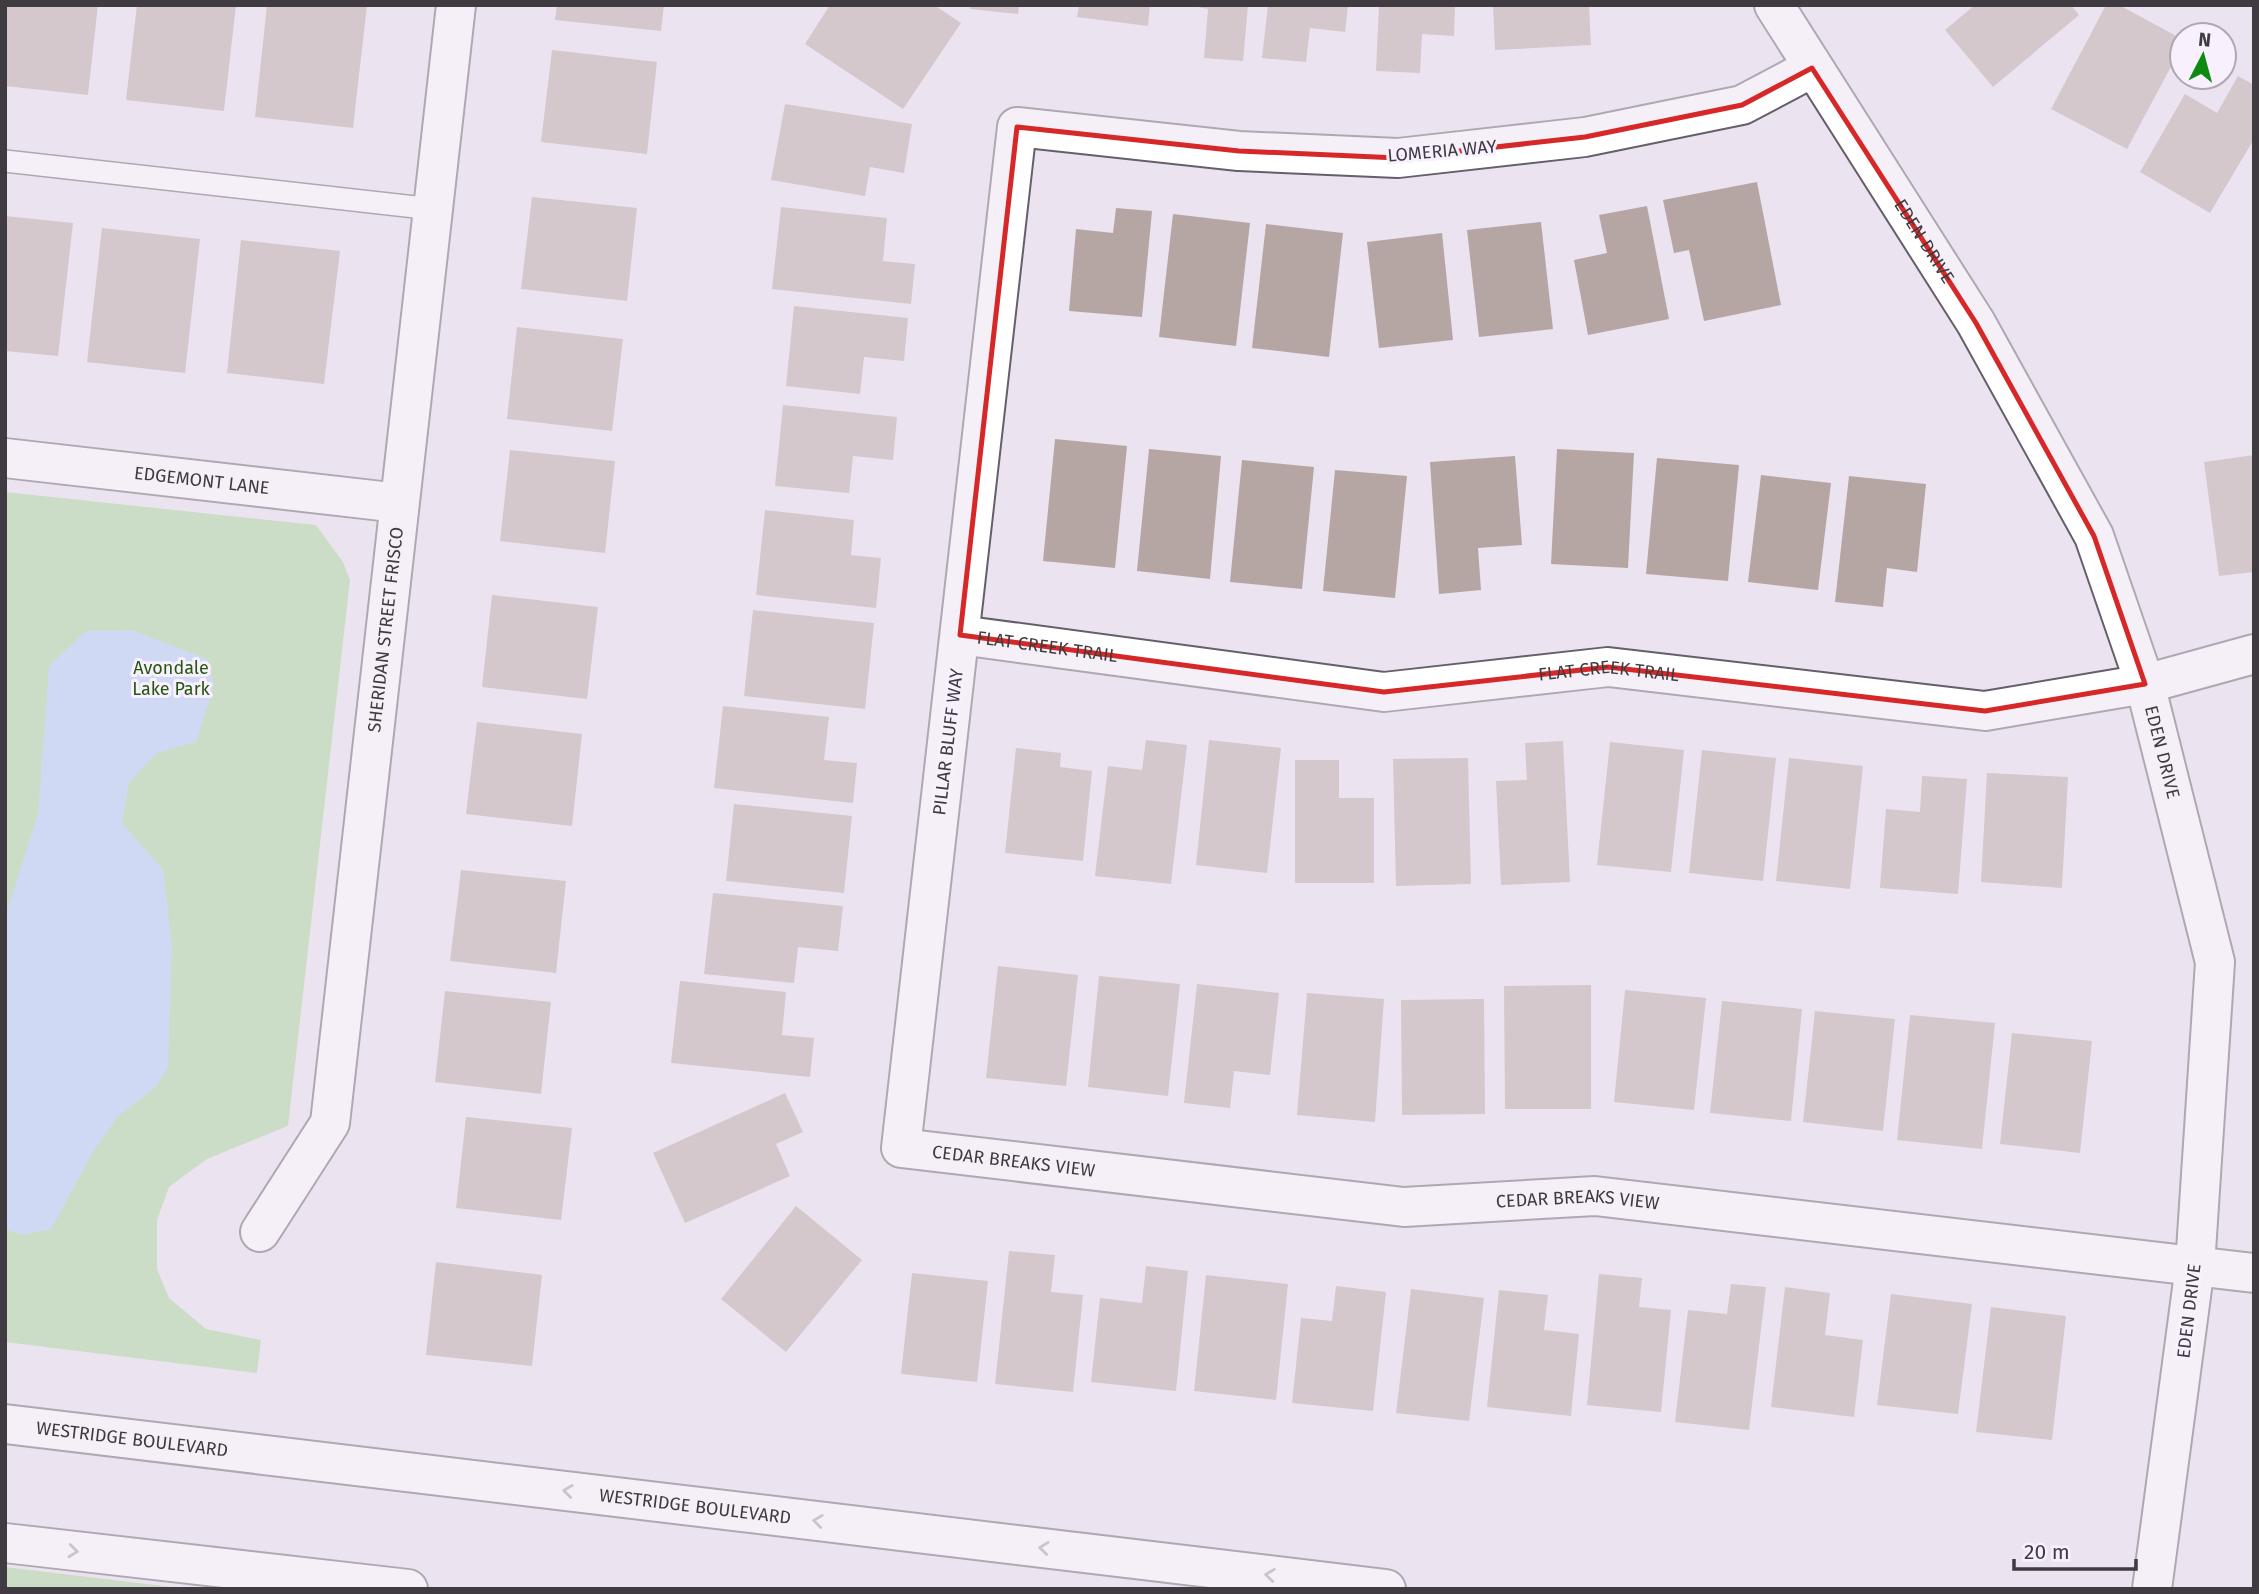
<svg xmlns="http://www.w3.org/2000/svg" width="2259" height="1594" viewBox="0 0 2259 1594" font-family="'Fira Sans',sans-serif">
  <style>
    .green { fill: #a2d593 }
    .water { fill: #abccf5 }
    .building { fill: #b6a6a3 }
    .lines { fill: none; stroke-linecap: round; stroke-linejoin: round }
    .service-casing { stroke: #665e69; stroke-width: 24 }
    .minor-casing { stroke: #665e69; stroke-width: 42 }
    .tertiary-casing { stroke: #665e69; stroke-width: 42 }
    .secondary-casing { stroke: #665e69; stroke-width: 42 }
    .service { stroke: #fff; stroke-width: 21 }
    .minor { stroke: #fff; stroke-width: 38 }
    .tertiary { stroke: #fff; stroke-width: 38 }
    .secondary { stroke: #fff; stroke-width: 38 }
    .oneway { stroke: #9f9da0 }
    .marked { fill: none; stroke: #d62828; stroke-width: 5; stroke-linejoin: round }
    .labels { text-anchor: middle; stroke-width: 6; stroke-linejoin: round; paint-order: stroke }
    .street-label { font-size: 18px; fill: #3f3b40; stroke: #f9f0fd }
    .park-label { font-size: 18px; fill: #255710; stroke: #f9f0fd }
  </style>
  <rect width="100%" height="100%" fill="#ece3f0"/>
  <g class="green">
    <path d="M5 492 316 525 343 562 350 580 288 1126 207 1159 169 1187 157 1220V1269L169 1298 206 1329 261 1340 257 1373 5 1342Z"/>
    <path d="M5 1567 189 1589H5Z"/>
  </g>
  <path class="water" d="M131 630 207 659 214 686 196 742 157 753 129 782 122 823 163 870 172 945 168 1067 156 1087 117 1117 93 1152 51 1229 23 1235 5 1229V917L38 814 49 666 86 631Z"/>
  <g class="building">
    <path d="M5 5H98L88 95 5 86Z"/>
    <path d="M137 5H236L224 111 126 100Z"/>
    <path d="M267 5H367L353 128 255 117Z"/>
    <path d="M557 5H664L661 31 555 20Z"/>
    <path d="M830 5H934L961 23 903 109 805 44Z"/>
    <path d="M970 5H1019L1018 14 970 9Z"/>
    <path d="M1079 5H1150L1148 26 1077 17Z"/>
    <path d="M1188 5H1248L1243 61 1204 58 1208 9Z"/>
    <path d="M1268 5H1348L1345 32 1310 28 1306 62 1262 58Z"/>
    <path d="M1379 5H1455L1454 36 1422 34 1420 73 1376 71Z"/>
    <path d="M1493 5H1589L1591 45 1495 50Z"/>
    <path d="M1975 5H2071L2079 15 1993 87 1945 30Z"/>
    <path d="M2106 5H2119L2182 39V46L2127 149 2051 109Z"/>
    <path d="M552 50 657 62 647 154 541 142Z"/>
    <path d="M2238 76 2254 85V139L2210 213 2140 172 2185 94 2217 113Z"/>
    <path d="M785 104 912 124 904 173 870 167 865 196 771 180Z"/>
    <path d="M1757 182 1781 305 1704 321 1689 250 1674 253 1663 200Z"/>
    <path d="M532 197 637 208 627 301 521 289Z"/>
    <path d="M1647 206 1669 319 1588 335 1574 260 1607 253 1599 215Z"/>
    <path d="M781 207 887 218 883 261 915 264 911 304 772 289Z"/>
    <path d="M1116 208 1152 211 1142 317 1069 311 1076 229 1113 233Z"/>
    <path d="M1173 214 1250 223 1236 346 1159 337Z"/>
    <path d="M5 216 73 223 58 356 5 351Z"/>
    <path d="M1541 222 1553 329 1479 337 1467 230Z"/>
    <path d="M1266 224 1343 233 1329 357 1252 348Z"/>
    <path d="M102 228 200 239 185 373 87 362Z"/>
    <path d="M1442 233 1453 340 1379 348 1367 242Z"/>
    <path d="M241 240 340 251 324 384 227 373Z"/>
    <path d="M794 306 908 318 904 361 864 357 860 394 786 386Z"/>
    <path d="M517 327 623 339 612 431 507 419Z"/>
    <path d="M783 405 897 417 893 460 853 456 849 493 775 486Z"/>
    <path d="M1055 439 1127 446 1115 568 1043 561Z"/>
    <path d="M1149 449 1221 456 1210 579 1137 571Z"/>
    <path d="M1557 449 1634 453 1628 568 1551 564Z"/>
    <path d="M510 450 615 461 605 553 500 541Z"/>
    <path d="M2254 455V572L2219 576 2204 462Z"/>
    <path d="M1515 456 1522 545 1478 548 1481 590 1439 594 1430 462Z"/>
    <path d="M1657 458 1739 465 1728 581 1646 574Z"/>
    <path d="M1242 460 1314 467 1302 589 1230 582Z"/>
    <path d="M1335 470 1407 476 1395 598 1323 591Z"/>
    <path d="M1761 475 1831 483 1818 590 1748 582Z"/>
    <path d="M1849 476 1926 484 1917 572 1887 568 1883 607 1835 602Z"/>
    <path d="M765 510 854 520 851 555 881 558 876 608 756 595Z"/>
    <path d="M492 595 598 607 587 699 482 687Z"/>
    <path d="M753 610 874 623 865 709 744 696Z"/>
    <path d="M723 706 829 717 824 760 857 763 853 803 714 788Z"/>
    <path d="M477 722 582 734 572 826 466 814Z"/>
    <path d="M1146 740 1187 745 1171 884 1095 876 1108 766 1142 770Z"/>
    <path d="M1209 740 1281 748 1267 873 1196 865Z"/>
    <path d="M1563 741 1570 882 1501 885 1496 781 1527 780 1525 743Z"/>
    <path d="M1610 742 1684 750 1671 872 1597 865Z"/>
    <path d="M1016 748 1061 753 1060 767 1092 771 1083 861 1005 853Z"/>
    <path d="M1702 750 1776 758 1763 881 1689 873Z"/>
    <path d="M1468 758 1471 884 1396 886 1393 759Z"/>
    <path d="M1789 758 1863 766 1850 889 1776 881Z"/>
    <path d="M1295 760H1339V798H1374V883H1295Z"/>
    <path d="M1987 773 2068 777 2062 888 1981 882Z"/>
    <path d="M1922 776 1967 779 1958 894 1880 888 1886 809 1920 812Z"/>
    <path d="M734 804 852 816 844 893 726 881Z"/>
    <path d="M461 870 566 881 556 973 450 961Z"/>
    <path d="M713 893 843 906 838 951 798 947 794 983 704 974Z"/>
    <path d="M998 966 1078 975 1066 1086 986 1078Z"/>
    <path d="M1099 976 1180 984 1168 1096 1088 1087Z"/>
    <path d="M680 981 786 992 782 1035 814 1038 810 1077 671 1063Z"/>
    <path d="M1197 984 1279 993 1270 1075 1234 1071 1230 1108 1184 1103Z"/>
    <path d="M1591 985V1109H1505L1504 986Z"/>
    <path d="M1625 990 1706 998 1694 1110 1614 1102Z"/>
    <path d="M445 991 551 1002 541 1094 435 1082Z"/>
    <path d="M1307 993 1384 999 1375 1122 1297 1115Z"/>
    <path d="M1484 999 1485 1114 1402 1115 1401 1000Z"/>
    <path d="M1722 1001 1802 1009 1791 1121 1710 1113Z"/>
    <path d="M1815 1011 1895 1019 1883 1131 1803 1122Z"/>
    <path d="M1910 1015 1995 1023 1982 1149 1897 1140Z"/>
    <path d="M2012 1033 2092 1041 2080 1153 2000 1144Z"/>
    <path d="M785 1093 803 1132 776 1144 790 1176 685 1223 653 1153Z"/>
    <path d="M466 1117 572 1128 561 1220 456 1208Z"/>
    <path d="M796 1206 862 1260 786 1352 721 1299Z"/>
    <path d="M1009 1251 1055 1255 1051 1292 1083 1295 1073 1392 995 1384Z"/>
    <path d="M436 1262 542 1275 532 1366 426 1355Z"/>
    <path d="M1146 1266 1188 1271 1176 1391 1091 1382 1100 1298 1142 1303Z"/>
    <path d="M912 1273 988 1281 977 1382 901 1374Z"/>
    <path d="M1599 1274 1642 1278 1639 1307 1671 1310 1661 1412 1587 1405Z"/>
    <path d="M1206 1275 1288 1284 1276 1400 1194 1391Z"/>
    <path d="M1731 1284 1766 1287 1749 1430 1675 1422 1688 1310 1727 1314Z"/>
    <path d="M1336 1286 1386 1292 1373 1411 1292 1403 1301 1318 1332 1321Z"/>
    <path d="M1785 1287 1830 1293 1825 1335 1863 1340 1854 1417 1771 1407Z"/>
    <path d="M1411 1289 1484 1298 1469 1421 1396 1413Z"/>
    <path d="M1499 1290 1548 1295 1544 1330 1579 1334 1571 1416 1487 1407Z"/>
    <path d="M1891 1294 1972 1304 1958 1414 1877 1405Z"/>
    <path d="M1991 1307 2066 1316 2052 1440 1976 1432Z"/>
  </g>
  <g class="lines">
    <defs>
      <path id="service" d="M5 161 433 209"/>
      <g id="minor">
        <path id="s1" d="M1812 68 1742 105 1585 137 1398 158 1239 151 1017 127 901 1148 1404 1207 1595 1196 2254 1273"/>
        <path id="s2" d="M5 458 399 503"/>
        <path id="s3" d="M960 635 1384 692 1608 667 1985 711 2145 684 2254 654"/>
        <path id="s4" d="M260 1232 330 1123 456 5"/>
      </g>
      <g id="tertiary">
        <path id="s5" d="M1774 5 1976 323 2094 536 2145 684 2215 962 2195 1266 2152 1589"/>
      </g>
      <g id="secondary">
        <path id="s6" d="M5 1424 1386 1589"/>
        <path d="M5 1543 408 1589"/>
      </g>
    </defs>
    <use href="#service" class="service-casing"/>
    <use href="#minor" class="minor-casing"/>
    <use href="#tertiary" class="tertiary-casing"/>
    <use href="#secondary" class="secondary-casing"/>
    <use href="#service" class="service"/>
    <use href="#minor" class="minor"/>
    <use href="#tertiary" class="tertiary"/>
    <use href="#secondary" class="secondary"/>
  </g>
  <defs><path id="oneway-chevron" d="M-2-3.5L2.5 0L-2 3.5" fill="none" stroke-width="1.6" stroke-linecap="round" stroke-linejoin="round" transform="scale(1.75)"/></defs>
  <g class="oneway">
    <use href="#oneway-chevron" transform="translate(568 1491) rotate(-173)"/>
    <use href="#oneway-chevron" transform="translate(818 1521) rotate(-173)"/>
    <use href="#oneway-chevron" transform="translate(1044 1548) rotate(-173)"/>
    <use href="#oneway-chevron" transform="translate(73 1551) rotate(6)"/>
    <use href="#oneway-chevron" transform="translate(1270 1575) rotate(-173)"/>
  </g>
  <path d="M0 0H2259V1594H0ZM1812 68 1976 323 2094 536 2145 684 1985 711 1608 667 1384 692 960 635 1017 127 1239 151 1398 158 1585 137 1742 105Z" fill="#ece3f0" fill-opacity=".55" fill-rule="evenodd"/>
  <path class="marked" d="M1812 68 1976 323 2094 536 2145 684 1985 711 1608 667 1384 692 960 635 1017 127 1239 151 1398 158 1585 137 1742 105Z"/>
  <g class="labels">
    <g class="street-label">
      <text transform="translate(1442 151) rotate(-5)" y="6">LOMERIA WAY</text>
      <text dy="6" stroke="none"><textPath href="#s5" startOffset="280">EDEN DRIVE</textPath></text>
      <text dy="6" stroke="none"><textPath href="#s2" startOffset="198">EDGEMONT LANE</textPath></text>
      <text dy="6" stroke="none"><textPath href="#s4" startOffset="626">SHERIDAN STREET FRISCO</textPath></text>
      <text dy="6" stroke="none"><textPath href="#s3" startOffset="88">FLAT CREEK TRAIL</textPath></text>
      <text dy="6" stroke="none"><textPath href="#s3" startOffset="654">FLAT CREEK TRAIL</textPath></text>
      <text transform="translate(948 742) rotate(-83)" y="6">PILLAR BLUFF WAY</text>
      <text dy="6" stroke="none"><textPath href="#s5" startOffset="847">EDEN DRIVE</textPath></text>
      <text dy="6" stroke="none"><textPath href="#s1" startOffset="1951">CEDAR BREAKS VIEW</textPath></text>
      <text dy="6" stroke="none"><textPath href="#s1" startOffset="2518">CEDAR BREAKS VIEW</textPath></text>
      <text transform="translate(2189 1311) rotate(-83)" y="6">EDEN DRIVE</text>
      <text dy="6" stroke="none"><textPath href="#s6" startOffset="128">WESTRIDGE BOULEVARD</textPath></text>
      <text dy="6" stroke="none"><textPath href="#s6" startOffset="695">WESTRIDGE BOULEVARD</textPath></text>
    </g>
    <g class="park-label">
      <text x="171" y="674">Avondale<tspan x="171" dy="21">Lake Park</tspan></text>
    </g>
  </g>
  <rect width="2259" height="1594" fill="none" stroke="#3f3b40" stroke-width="14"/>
  <g transform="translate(2203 56) rotate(6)"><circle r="33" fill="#f9f0fd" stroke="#afa8b1" stroke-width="2"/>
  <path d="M0-5L12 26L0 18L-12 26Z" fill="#0f8a10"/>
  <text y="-10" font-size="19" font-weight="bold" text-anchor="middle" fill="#3f3b40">N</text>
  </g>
  <path d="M2014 1559v10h122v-10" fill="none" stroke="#3f3b40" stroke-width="3.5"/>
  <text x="2024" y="1559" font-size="21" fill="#3f3b40" stroke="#f9f0fd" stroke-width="5" paint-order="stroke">20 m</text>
</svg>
